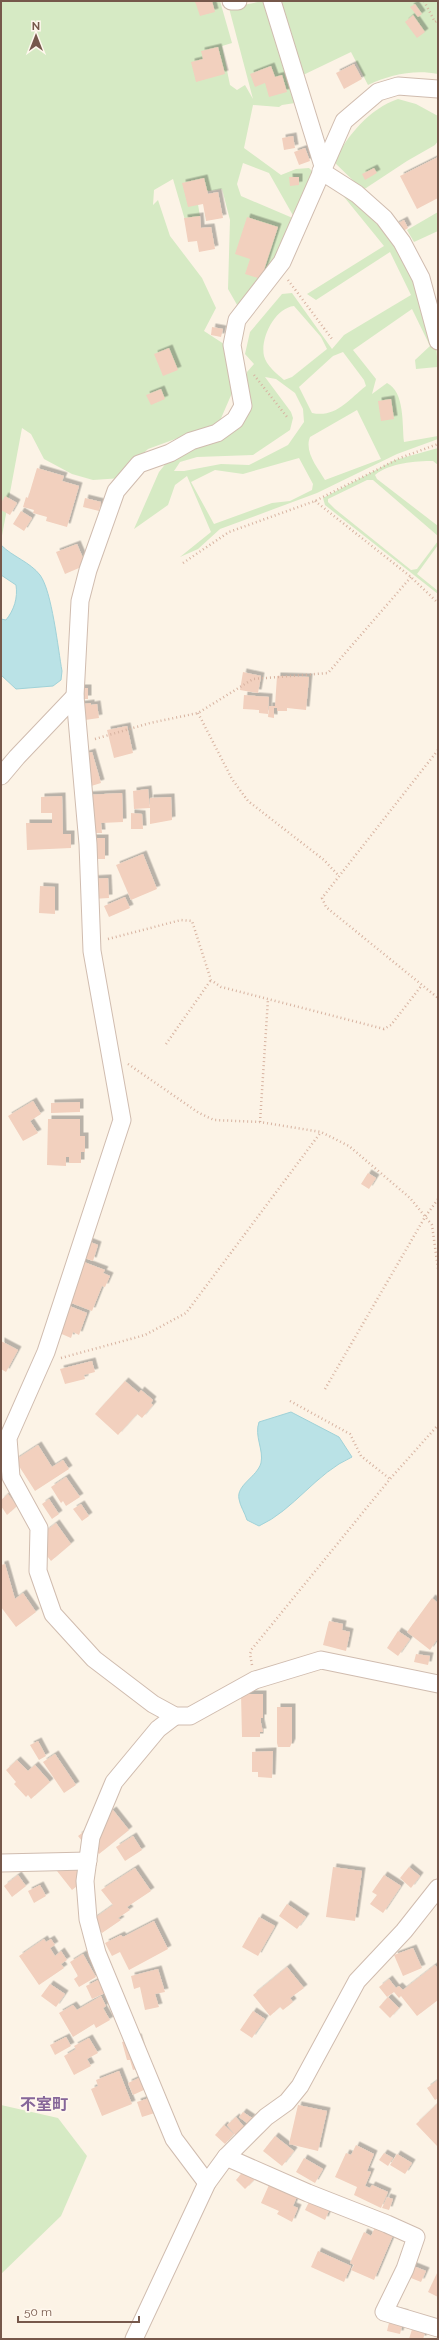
<svg xmlns="http://www.w3.org/2000/svg" width="439" height="2340" viewBox="0 0 439 2340" font-family="Raleway,'Noto Sans JP',sans-serif">
  <style>
    .green { fill: #d6eac4; fill-rule: evenodd }
    .water { fill: #bae2e6; stroke: #a0d2d8 }
    .building { fill: #f2d0be; filter: url(#shadow) }
    .lines { fill: none; stroke-linecap: round; stroke-linejoin: round }
    .minor-casing { stroke: #d0bcaf; stroke-width: 19 }
    .path { stroke: #d7b3a1; stroke-width: 2.5; stroke-dasharray: 1 3; stroke-linecap: butt }
    .minor { stroke: #fff; stroke-width: 17 }
    .labels { text-anchor: middle; stroke-width: 3.5; stroke-linejoin: round; paint-order: stroke }
    .quarter-label { font-size: 16px; font-weight: bold; fill: #866699; stroke: #fff7ed }
  </style>
  <defs>
    <filter id="shadow"><feDropShadow dx="3.5" dy="-3.5" stdDeviation="0" flood-color="#0004"/></filter>
  </defs>
  <rect width="100%" height="100%" fill="#fcf3e6"/>
  <g class="green">
    <path d="M1 1H220L232 43 222 46 230 85 237 90 245 85 253 99 229 8 263 1 295 103 282 105 279 107 253 105 244 148 281 175 296 169 309 168 315 174 280 260 240 310 228 289 230 220 222 189 196 193 200 216 187 227 173 179 154 190 153 205 158 200 170 236 202 278 216 308 204 331 227 346 233 380 232 393 219 423 148 449 135 461 122 478 93 480 72 474 44 459 31 434 22 428 1 541ZM243 163 269 173 295 219 241 196 237 184Z"/>
    <path d="M280 1H438V74C414 69 389 75 368 85L351 52 301 76Z"/>
    <path d="M398 99 416 104 438 116V141L435 145 407 161 363 190 334 162C346 137 370 108 398 99Z"/>
    <path d="M336 187 349 193 385 233 412 272 436 344 438 370 437 367 416 369 415 360 430 346 412 309 353 350 376 379 372 394 387 383C405 392 402 424 404 442L438 436V439L397 454 317 493 220 529 198 549 180 557 211 532 187 476 175 485 168 505 134 529 159 472 167 462 246 409 247 372 254 364 245 354 250 332 282 294 292 293 332 349 344 335 411 295 390 252 316 300 307 294 384 246ZM294 306 321 337 327 349 292 377 284 380C277 374 266 365 264 356 260 338 275 308 294 306ZM343 352 364 380 366 386C348 400 336 418 312 413L299 387 333 356ZM265 377 276 379 295 393 303 409 304 422 288 445 249 465 221 464 184 471H174L180 462 197 457 253 455 290 430 293 418 291 412ZM357 410 381 459 325 480C318 468 304 452 310 437ZM299 458 313 484 312 490 290 501 272 503 214 524 191 482 215 470 243 474Z"/>
    <path d="M438 212V231L414 242 407 230Z"/>
    <path d="M438 448V465L433 461C416 461 389 463 375 475L377 479 438 526V536L373 480H367L328 499V502L335 509 411 570 417 569 438 541V545L417 574 438 591V594L325 505 323 498 395 460Z"/>
    <path d="M1 2105 58 2118 87 2156 61 2216 1 2274Z"/>
  </g>
  <g class="water">
    <path d="M1 545C13 557 30 562 40 575 52 591 58 649 62 671L61 680 53 686 16 689 1 675V619L6 620C14 610 18 598 16 585L1 575Z"/>
    <path d="M291 1412 339 1437 352 1457C316 1473 294 1510 259 1526L247 1520C245 1513 240 1506 239 1499 236 1485 257 1477 261 1463 264 1450 254 1436 259 1422Z"/>
  </g>
  <g class="building">
    <path d="M194 1H212L215 12 200 16 196 4Z"/>
    <path d="M415 4 422 14 418 17 410 7Z"/>
    <path d="M413 15 425 32 417 38 405 22Z"/>
    <path d="M218 47 225 74 196 82 191 62 203 59 201 51Z"/>
    <path d="M354 64 362 79 344 89 336 73Z"/>
    <path d="M271 66 275 77 282 75 287 92 269 97 265 83 255 87 250 74Z"/>
    <path d="M293 136 295 148 284 150 282 138Z"/>
    <path d="M305 148 310 161 299 165 294 152Z"/>
    <path d="M438 157V198L417 209 400 176Z"/>
    <path d="M374 168 377 173 365 180 362 174Z"/>
    <path d="M289 177H299V185L290 186Z"/>
    <path d="M204 178 208 194 218 192 223 218 206 221 203 204 188 207 182 183Z"/>
    <path d="M200 216 201 228 211 227 215 249 199 252 197 241 188 242 184 218Z"/>
    <path d="M247 217 278 227 261 279 245 274 250 259 235 254Z"/>
    <path d="M404 220 408 228 400 233 395 225Z"/>
    <path d="M212 327 223 329 221 337 211 335Z"/>
    <path d="M169 348 178 370 163 376 154 354Z"/>
    <path d="M161 389 165 399 151 405 146 395Z"/>
    <path d="M391 399 394 419 381 421 378 401Z"/>
    <path d="M37 468 64 476 62 481 79 486 67 527 46 521 47 517 33 513 34 510 23 507 26 497 28 498Z"/>
    <path d="M5 496 17 503 10 515 1 510V503Z"/>
    <path d="M85 498 101 502 99 511 83 507Z"/>
    <path d="M21 511 32 518 24 531 13 524Z"/>
    <path d="M77 544 86 565 65 574 56 552Z"/>
    <path d="M243 672 261 676 258 693 240 690Z"/>
    <path d="M277 676 309 677 306 710 287 708V711H277V708H274V718L268 717 269 706H275Z"/>
    <rect x="76" y="688" width="12" height="11"/>
    <path d="M244 695 269 697 268 714 259 713V710L243 709Z"/>
    <path d="M91 703V705L97 704 99 718 78 721 76 705Z"/>
    <path d="M127 726 133 753 114 758 107 730Z"/>
    <path d="M92 752 101 783 88 787 79 756Z"/>
    <path d="M148 789 150 808 134 809 133 791Z"/>
    <path d="M122 793 123 822 101 823 102 833H88L86 795Z"/>
    <path d="M62 796 63 834H71V848L27 850 26 823H52V813H41V797Z"/>
    <path d="M171 797 172 820 150 824V798Z"/>
    <path d="M131 813 142 814 143 829H131Z"/>
    <rect x="90" y="838" width="15" height="21"/>
    <path d="M143 854 157 889 131 900 116 865Z"/>
    <path d="M108 878 109 898 92 899 90 879Z"/>
    <path d="M40 886 55 887V914L39 913Z"/>
    <path d="M125 897 130 908 109 917 104 906Z"/>
    <path d="M33 1101 41 1114 30 1121 38 1133 23 1141 8 1116Z"/>
    <path d="M80 1102V1112L51 1113V1103Z"/>
    <path d="M48 1119H80V1136H85V1152H81V1163H69V1157H66V1166L47 1165Z"/>
    <path d="M368 1173 376 1178 369 1189 361 1184Z"/>
    <path d="M80 1238 98 1245 93 1261 74 1254Z"/>
    <path d="M76 1259 105 1270 103 1273 110 1276 105 1287 102 1286 92 1311 61 1299Z"/>
    <path d="M67 1305 87 1313 79 1335 73 1332 71 1338 57 1332Z"/>
    <path d="M1 1341 18 1350 6 1372 1 1369Z"/>
    <path d="M92 1361 95 1372 84 1375 85 1379 65 1384 60 1369Z"/>
    <path d="M125 1381 139 1393 141 1390 153 1400 151 1403 153 1405 142 1418 137 1414 118 1435 95 1414Z"/>
    <path d="M38 1445 52 1467 63 1460 69 1469 35 1491 15 1460Z"/>
    <path d="M66 1477 80 1497 66 1506 63 1501 61 1503 51 1487Z"/>
    <path d="M8 1494 17 1506 7 1515 1 1506V1500Z"/>
    <path d="M49 1499 59 1514 52 1519 42 1504Z"/>
    <path d="M81 1504 89 1516 82 1521 73 1509Z"/>
    <path d="M56 1523 71 1544 51 1561 40 1547 47 1541 42 1534Z"/>
    <path d="M5 1564 15 1599 23 1593 36 1612 16 1627 1 1607V1565Z"/>
    <path d="M432 1598 438 1603V1638L430 1650 407 1632Z"/>
    <path d="M329 1621 343 1624 342 1630 350 1632 346 1651 323 1645Z"/>
    <path d="M398 1631 410 1639 398 1656 387 1648Z"/>
    <path d="M416 1654 430 1656 428 1665 414 1662Z"/>
    <path d="M241 1694H263V1718H261V1723L263 1732H260V1737H242Z"/>
    <path d="M277 1707H292V1742L290 1747H278L277 1743Z"/>
    <path d="M38 1741 46 1756 39 1760 30 1745Z"/>
    <path d="M273 1751 272 1778 258 1777V1772H252V1752Z"/>
    <path d="M55 1754 76 1785 64 1793 43 1762Z"/>
    <path d="M17 1760 28 1771 35 1765 50 1782 31 1799 28 1795 26 1797 14 1784 16 1782 6 1770Z"/>
    <path d="M113 1810 129 1830 99 1854 90 1843 86 1846 78 1836Z"/>
    <path d="M133 1836 142 1850 125 1861 116 1847Z"/>
    <path d="M79 1854 90 1876 72 1890 57 1871Z"/>
    <path d="M333 1867 362 1871 355 1921 326 1917Z"/>
    <path d="M409 1867 420 1876 411 1888 400 1878Z"/>
    <path d="M135 1868 151 1891 127 1907 130 1910 118 1918 121 1920 102 1933 92 1920 113 1905 101 1890Z"/>
    <path d="M18 1875 26 1886 12 1897 4 1886Z"/>
    <path d="M384 1875 401 1886 383 1913 370 1904 377 1895 372 1892Z"/>
    <path d="M40 1885 46 1896 34 1903 28 1891Z"/>
    <path d="M287 1904 306 1917 297 1929 279 1916Z"/>
    <path d="M259 1917 275 1926 258 1956 242 1947Z"/>
    <path d="M154 1921 168 1949 129 1970 120 1952 112 1956 105 1943 121 1935 123 1937Z"/>
    <path d="M44 1939 46 1942 51 1939 55 1945 50 1948 55 1956 61 1951 67 1960 61 1964 64 1968 39 1985 19 1956Z"/>
    <path d="M413 1948 422 1968 403 1976 394 1955Z"/>
    <path d="M83 1954 96 1977 79 1987 74 1979 78 1976 70 1962Z"/>
    <path d="M435 1965 438 1969V2000L417 2016 401 1996 399 1998 394 1992 387 1997 379 1987 389 1979 396 1988 399 1986 403 1990Z"/>
    <path d="M287 1967 304 1988 290 1998 293 2002 283 2010 280 2007 270 2016 253 1995Z"/>
    <path d="M158 1969 165 1992 155 1994 159 2007 145 2010 140 1987 134 1989 131 1976Z"/>
    <path d="M100 1979 107 1992 92 1999 86 1986Z"/>
    <path d="M50 1984 65 1994 56 2007 41 1996Z"/>
    <path d="M101 1996 106 2006 103 2008 110 2020 96 2028 94 2024 73 2037 59 2013 73 2005 77 2010Z"/>
    <path d="M388 1997 399 2008 390 2018 379 2007Z"/>
    <path d="M253 2011 265 2019 252 2038 240 2030Z"/>
    <path d="M66 2037 71 2046 55 2055 50 2045Z"/>
    <path d="M138 2037 146 2066 133 2070 130 2060H127L122 2042Z"/>
    <path d="M89 2038 98 2053 87 2059 91 2066 74 2075 64 2056 76 2049 74 2046Z"/>
    <path d="M119 2071 132 2104 102 2116 91 2089 98 2086 96 2080Z"/>
    <path d="M141 2077 146 2089 133 2095 128 2083Z"/>
    <path d="M438 2080V2098L435 2100 427 2088Z"/>
    <path d="M155 2096 161 2111 142 2117 137 2102Z"/>
    <path d="M438 2103V2147L416 2124Z"/>
    <path d="M298 2105 327 2111 318 2151 289 2144Z"/>
    <path d="M243 2112 252 2118 247 2123 239 2117Z"/>
    <path d="M236 2117 245 2128 236 2136 227 2125Z"/>
    <path d="M224 2125 234 2134 225 2144 215 2135Z"/>
    <path d="M275 2136 294 2151 282 2166 263 2151Z"/>
    <path d="M356 2145 374 2154 367 2171 371 2172 365 2186 370 2188 372 2185 388 2192 381 2208 354 2195 357 2187 335 2177 346 2153 351 2155Z"/>
    <path d="M384 2153 393 2158 388 2166 379 2160Z"/>
    <path d="M397 2154 412 2163 405 2174 390 2165Z"/>
    <path d="M304 2158 323 2169 315 2183 296 2172Z"/>
    <path d="M246 2168 256 2178 245 2189 236 2180Z"/>
    <path d="M272 2178 299 2192 293 2206 298 2208 292 2222 277 2214 279 2211 261 2203Z"/>
    <path d="M312 2196 331 2206 325 2220 305 2210Z"/>
    <path d="M387 2197 393 2199 389 2210 382 2208Z"/>
    <path d="M376 2225 394 2233 374 2280 351 2270 354 2265 350 2263 364 2232 371 2236Z"/>
    <path d="M318 2251 351 2266 344 2282 311 2267Z"/>
    <path d="M411 2265 426 2271 421 2282 406 2276Z"/>
    <path d="M438 2271V2297L428 2292Z"/>
    <path d="M392 2310 405 2313 400 2334 387 2331Z"/>
    <path d="M414 2323 427 2327 423 2339H409Z"/>
  </g>
  <g class="lines">
    <defs>
      <g id="minor">
        <path d="M231 1H238"/>
        <path d="M272 1 323 166"/>
        <path d="M438 89 398 86 378 92 344 121 282 262 237 320 232 345 243 406 235 420 217 433 191 441 170 453 139 464 116 491 88 570 80 601 75 696 88 844 92 951 122 1120 46 1352 8 1438 11 1477 39 1528 38 1571 53 1614 94 1659 153 1704 175 1716H190L255 1680 321 1660 438 1684"/>
        <path d="M321 171 357 194 384 218 402 242 421 278 438 341"/>
        <path d="M1 776 17 757 75 696"/>
        <path d="M175 1716 158 1729 114 1782 91 1837 85 1881 88 1919 97 1953 174 2139 207 2183"/>
        <path d="M1 1863 88 1861"/>
        <path d="M226 2157 308 2193 387 2224 416 2237 405 2269 384 2312 438 2328"/>
        <path d="M134 2339 207 2183 226 2157 266 2117 287 2102 300 2086 357 1981 404 1931 438 1888"/>
      </g>
    </defs>
    <use href="#minor" class="minor-casing"/>
    <g class="path">
      <path d="M424 1 435 22 438 20"/>
      <path d="M288 280 332 339"/>
      <path d="M254 375 287 417"/>
      <path d="M315 501 411 577 438 603"/>
      <path d="M183 563 229 532 315 501 400 458 438 444"/>
      <path d="M198 713 232 779 248 801 324 860 339 876"/>
      <path d="M95 739 150 723 198 713 253 679 328 673 411 577"/>
      <path d="M438 750 322 898 326 907 438 998"/>
      <path d="M108 939 181 920 192 921 211 980 221 987 384 1029 391 1025 422 985"/>
      <path d="M166 1044 211 980"/>
      <path d="M128 1064 199 1113 214 1120 260 1122 321 1132 349 1146 410 1198 432 1225 438 1269"/>
      <path d="M260 1122 268 999"/>
      <path d="M61 1358 145 1335 186 1313 321 1132"/>
      <path d="M325 1389 425 1217 438 1199"/>
      <path d="M290 1401 350 1434 361 1456 390 1479"/>
      <path d="M252 1665 250 1654 252 1649 390 1479 438 1425"/>
    </g>
    <use href="#minor" class="minor"/>
  </g>
  <g class="labels">
    <g class="quarter-label">
      <text x="44" y="2110">不室町</text>
    </g>
  </g>
  <rect width="439" height="2340" fill="none" stroke="#76584b" stroke-width="4"/>
  <g transform="translate(36 36)" stroke="#fff7ed" stroke-width="3" paint-order="stroke">
  <path d="M0-3L7 15L0 10L-7 15Z" fill="#76584b"/>
  <text y="-6" font-size="11" font-weight="bold" text-anchor="middle" fill="#76584b">N</text>
  </g>
  <path d="M18 2316v6h121v-6" fill="none" stroke="#76584b" stroke-width="2"/>
  <text x="24" y="2316" font-size="12" fill="#76584b" stroke="#fff7ed" stroke-width="3" paint-order="stroke">50 m</text>
</svg>
